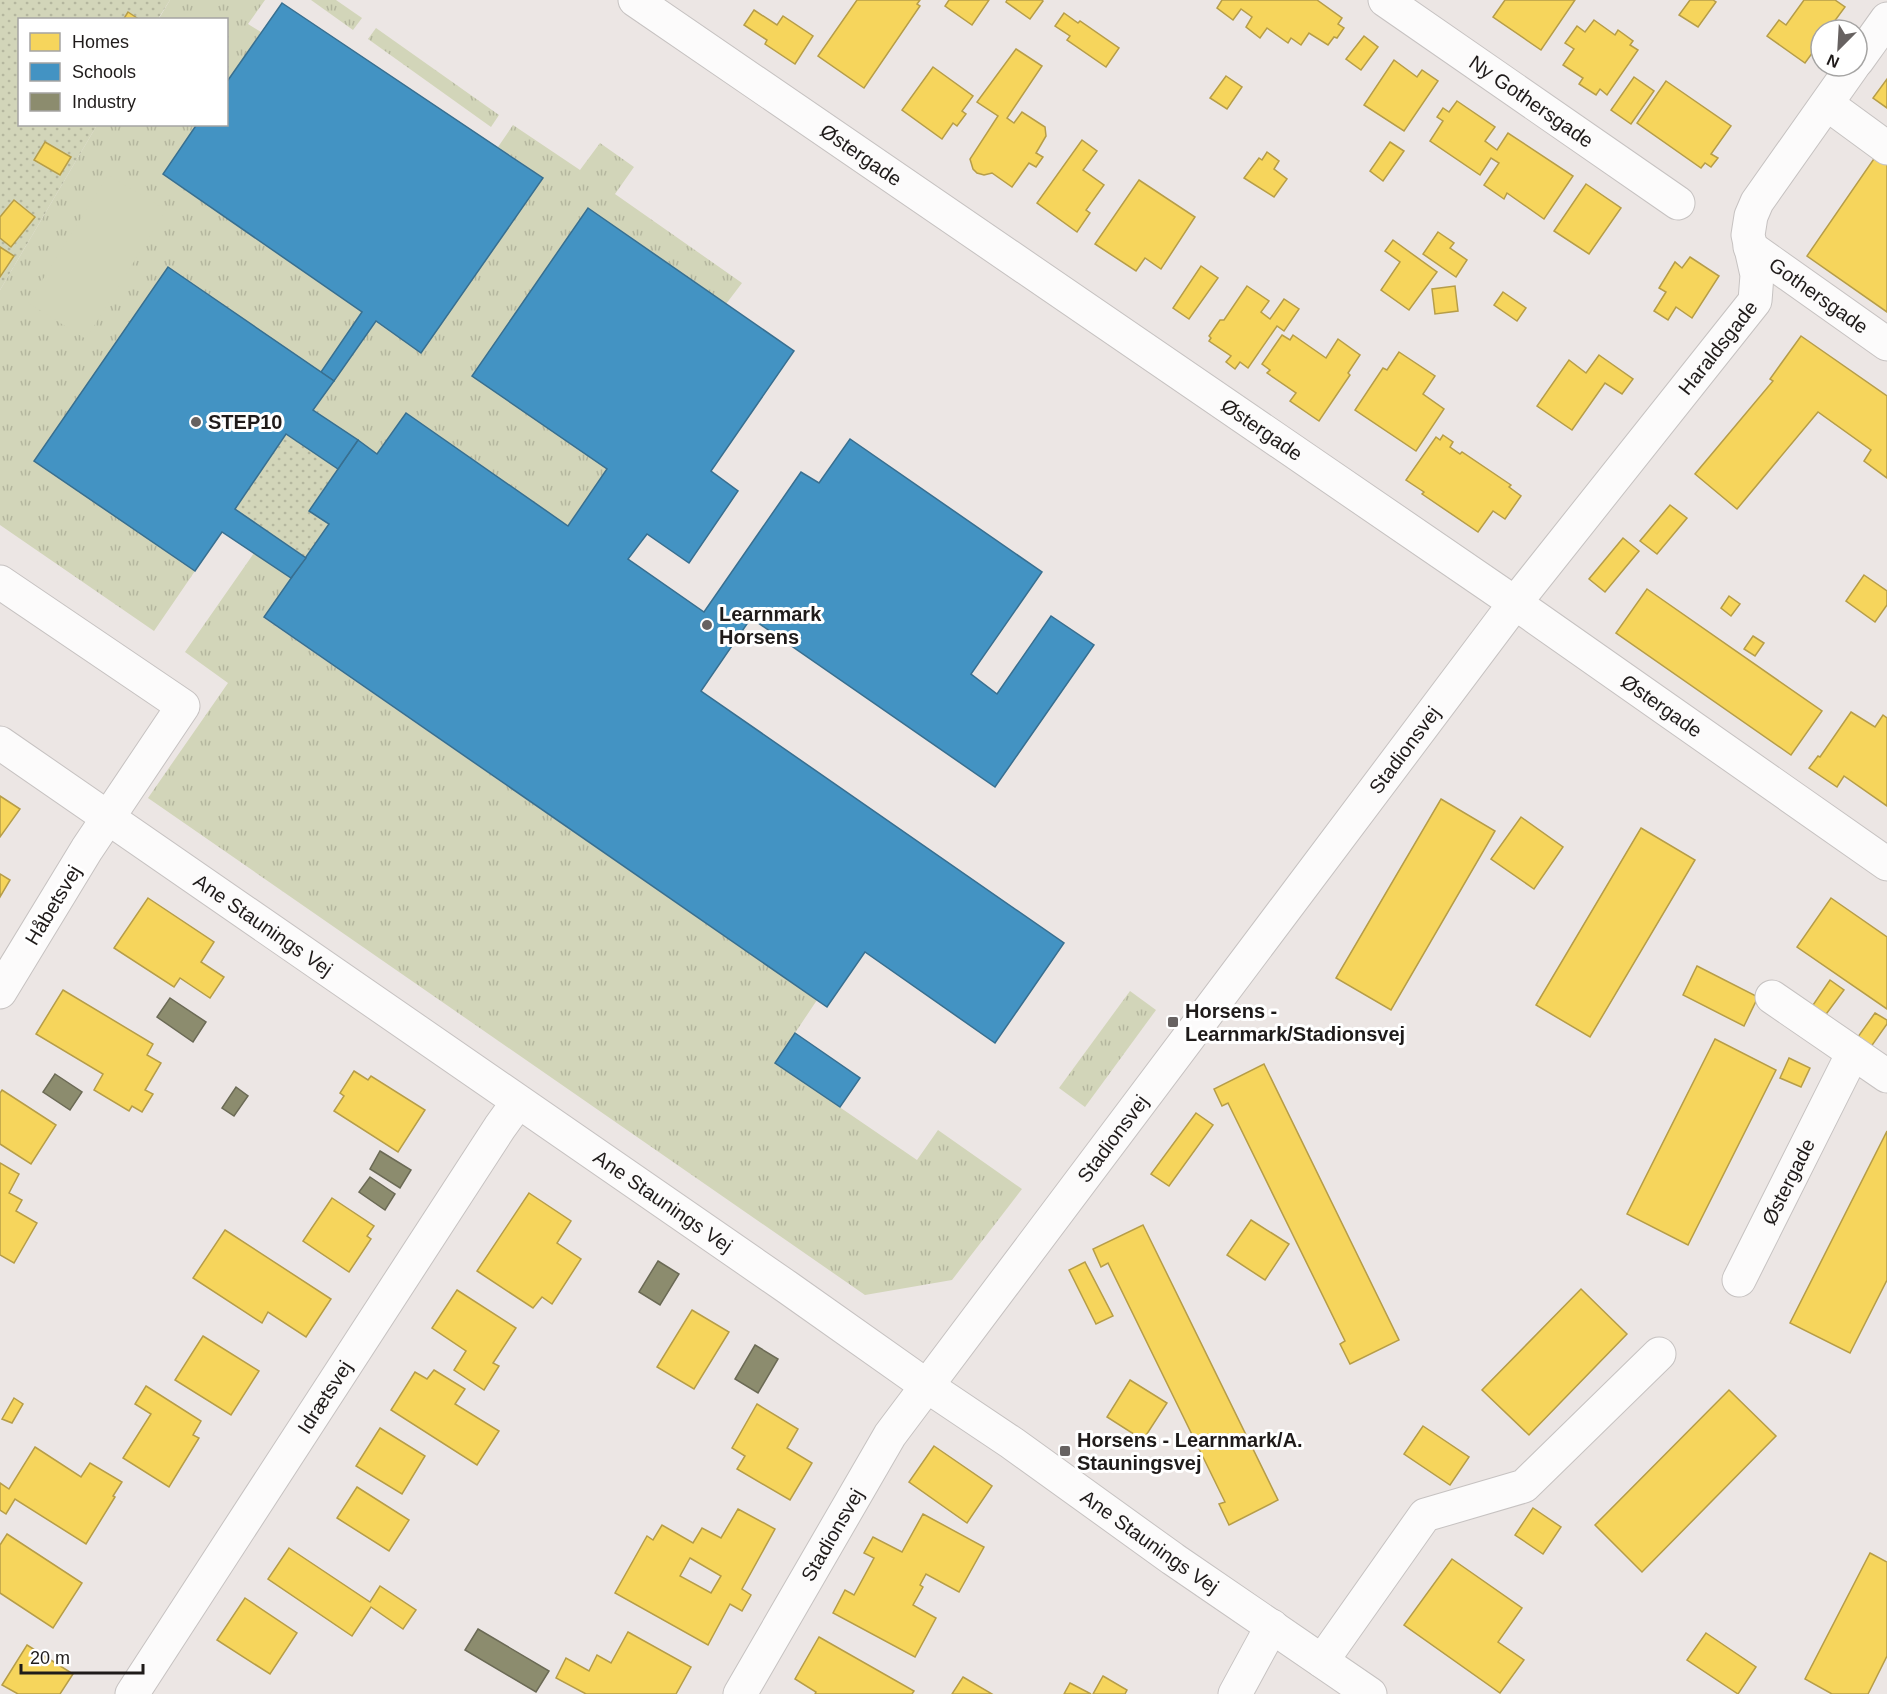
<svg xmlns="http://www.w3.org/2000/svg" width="1887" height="1694" viewBox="0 0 1887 1694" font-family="Helvetica,sans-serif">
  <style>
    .grass { fill: url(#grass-tufts) }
    .park { fill: url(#park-dots) }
    .pitch { fill: #d2d5b9 }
    .homes { fill: #f6d55c; stroke: #b69d48; stroke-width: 1.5; fill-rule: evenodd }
    .schools { fill: #4393c3; stroke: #386f90; stroke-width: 1.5 }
    .industry { fill: #8c8c6e; stroke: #6b6a55; stroke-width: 1.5 }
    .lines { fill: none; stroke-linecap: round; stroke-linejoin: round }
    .minor-casing { stroke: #c6c2c1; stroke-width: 35 }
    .minor { stroke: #fcfbfb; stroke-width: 33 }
    .poi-dot { fill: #676261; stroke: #fff; stroke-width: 2 }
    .labels { text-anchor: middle; stroke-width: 6; stroke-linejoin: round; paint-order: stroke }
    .street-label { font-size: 20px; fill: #1f1b1a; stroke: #fff }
    .poi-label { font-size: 20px; font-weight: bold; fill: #1f1b1a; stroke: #fff; text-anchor: start }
  </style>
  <defs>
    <pattern id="grass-tufts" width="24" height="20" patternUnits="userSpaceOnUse" patternTransform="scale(1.5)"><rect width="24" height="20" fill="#d2d5b9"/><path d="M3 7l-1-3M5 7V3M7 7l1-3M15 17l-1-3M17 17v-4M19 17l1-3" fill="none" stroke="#b4b69e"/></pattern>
    <pattern id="park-dots" width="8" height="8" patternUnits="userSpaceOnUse" patternTransform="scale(1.5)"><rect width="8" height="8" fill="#d2d5b9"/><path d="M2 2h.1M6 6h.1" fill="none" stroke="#b4b69e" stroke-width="1.8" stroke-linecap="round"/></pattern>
  </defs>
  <rect width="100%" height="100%" fill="#ece6e4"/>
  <g class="grass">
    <path d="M170 0H265L248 24 261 32 227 83 226 20H158Z"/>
    <path d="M311 0H336L362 18 353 30Z"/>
    <path d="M376 28 499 115 491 127 368 39Z"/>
    <path d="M97 125H197L163 174 362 312 321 372 168 267 35 461 195 571 154 631 0 525V290Z"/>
    <path d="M513 125 580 170 600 143 634 167 615 194 742 283 726 304 588 209 472 376 607 469 568 526 406 413 377 454 313 410 376 321 421 352 542 177 498 147Z"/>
    <path d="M254 553 291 578 264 618 817 1000 775 1063 917 1160 938 1130 1022 1189 952 1280 865 1295 148 798 228 683 185 652Z"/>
    <path d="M1130 991 1156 1010 1085 1107 1059 1088Z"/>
  </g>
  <g class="park">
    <path d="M0 0H170L158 19 20 20V124L97 125 0 290Z"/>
    <path d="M286 434 338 469 309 511 329 524 306 558 235 509Z"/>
  </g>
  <path class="pitch" d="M108 175 166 210 86 339 28 303Z"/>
  <g class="homes">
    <path d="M857 0H920L917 4 920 6 864 88 818 56Z"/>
    <path d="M949 0H989L972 25 945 6Z"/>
    <path d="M1007 0H1042L1043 1 1030 19 1006 2Z"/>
    <path d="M1222 0H1317L1342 18 1338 24 1344 28 1337 38 1334 37 1328 45 1309 33 1301 45 1291 38 1288 43 1267 28 1260 38 1246 27 1252 17 1241 9 1233 20 1217 8Z"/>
    <path d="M1505 0H1575L1541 50 1493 17Z"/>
    <path d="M1690 0H1713L1716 2 1698 27 1679 15Z"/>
    <path d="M1804 0H1835L1845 7 1828 30H1821V41L1805 63 1767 36 1779 20 1786 25Z"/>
    <path d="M754 10 777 25 783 16 813 36 795 64 765 44 767 40 744 25Z"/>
    <path d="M128 12 140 20H123Z"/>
    <path d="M1064 13 1078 23 1080 21 1119 48 1106 67 1067 40 1070 36 1055 26Z"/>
    <path d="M1594 20 1615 35 1618 30 1633 41 1630 45 1638 50 1607 95 1600 89 1596 95 1579 84 1583 78 1563 65 1574 49 1565 43 1577 26 1585 32Z"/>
    <path d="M1364 36 1378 47 1361 70 1346 59Z"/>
    <path d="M1016 49 1042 66 1007 118 1014 123 1022 112 1045 127 1046 136 1036 153 1043 157 1036 167 1029 163 1012 187 992 173 984 175 977 173 973 169 970 159 998 116 977 102Z"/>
    <path d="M1394 60 1417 77 1422 70 1438 81 1404 131 1364 105Z"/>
    <path d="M933 67 973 96 962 111 966 114 957 126 953 123 942 139 902 110Z"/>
    <path d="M1226 76 1242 87 1227 109 1210 98Z"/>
    <path d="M1634 77 1654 91 1631 124 1611 110Z"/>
    <path d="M1887 79V108L1873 98Z"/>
    <path d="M1666 81 1731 126 1711 154 1718 158 1711 167 1705 163 1701 168 1637 123Z"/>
    <path d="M1457 101 1495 127 1485 141 1497 150 1508 133 1573 176 1544 219 1507 193 1504 199 1484 185 1499 163 1491 158 1480 175 1430 141 1443 121 1437 117 1443 108 1449 112Z"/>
    <path d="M1082 140 1097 151 1083 170 1104 185 1086 210 1090 213 1077 232 1037 203Z"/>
    <path d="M45 142 71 157 60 175 34 160Z"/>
    <path d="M1390 142 1404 151 1383 181 1370 171Z"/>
    <path d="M1880 150 1887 155V312L1807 256Z"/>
    <path d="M1267 152 1279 161 1274 169 1287 179 1274 197 1244 178 1259 158 1262 160Z"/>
    <path d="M1139 180 1195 217 1161 269 1145 258 1136 271 1095 244Z"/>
    <path d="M1586 184 1621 208 1589 254 1554 231Z"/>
    <path d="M14 200 35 217 11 247 0 238V217Z"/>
    <path d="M1438 232 1454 243 1450 248 1467 260 1456 277 1423 254Z"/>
    <path d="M1393 240 1437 272 1409 310 1381 290 1400 262 1385 251Z"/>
    <path d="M0 247 14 256 0 277Z"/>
    <path d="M1690 257 1719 276 1692 318 1676 307 1668 320 1654 311 1666 292 1659 288 1675 262 1682 268Z"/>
    <path d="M1201 266 1218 278 1189 319 1173 308Z"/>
    <path d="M1247 286 1269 301 1261 312 1270 319 1284 299 1299 309 1284 331 1277 326 1248 368 1240 362 1235 369 1226 362 1231 356 1209 341 1211 338 1209 336 1220 320H1224Z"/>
    <path d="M1455 286 1458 311 1435 314 1432 289Z"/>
    <path d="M1503 292 1526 308 1517 321 1494 305Z"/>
    <path d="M1282 335 1290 340 1293 335 1326 358 1338 339 1360 355 1348 373 1350 375 1319 421 1290 401 1296 393 1267 373 1270 370 1262 364Z"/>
    <path d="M1801 336 1887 396V478L1864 461 1871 450 1818 412 1737 509 1695 474 1773 381 1770 379Z"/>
    <path d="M1399 352 1435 376 1423 394 1444 409 1416 451 1355 410 1383 368 1387 370Z"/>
    <path d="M1599 355 1633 379 1622 394 1605 383 1572 430 1537 406 1569 360 1586 373Z"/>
    <path d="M1443 435 1453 442 1450 447 1460 454 1462 452 1511 485 1509 487 1521 496 1505 519 1493 511 1478 532 1422 494 1424 492 1406 480 1436 437 1440 440Z"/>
    <path d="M1670 505 1687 518 1657 554 1640 541Z"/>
    <path d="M1623 538 1639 551 1605 592 1589 579Z"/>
    <path d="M1864 575 1887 591V605L1875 622 1846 601Z"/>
    <path d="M1647 589 1822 711 1791 755 1616 633Z"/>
    <path d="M1729 596 1740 604 1731 616 1721 608Z"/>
    <path d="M1753 636 1764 643 1755 656 1744 649Z"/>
    <path d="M1851 712 1875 727 1883 715 1887 718V806L1844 776 1837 787 1809 768 1818 756 1820 757Z"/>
    <path d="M0 796 20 809 0 837Z"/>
    <path d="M1441 799 1495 831 1391 1010 1336 978Z"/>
    <path d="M1521 817 1563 847 1534 889 1491 859Z"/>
    <path d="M1641 828 1695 860 1590 1037 1536 1005Z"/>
    <path d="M0 874 10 880 0 897Z"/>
    <path d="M148 898 214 942 201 962 224 977 210 998 180 978 174 987 114 948Z"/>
    <path d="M1831 898 1887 937V1009L1797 947Z"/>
    <path d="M1697 966 1758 997 1744 1026 1683 995Z"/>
    <path d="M1830 980 1844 990 1824 1017 1811 1008Z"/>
    <path d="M63 990 153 1044 147 1055 161 1063 145 1090 153 1094 142 1112 132 1106 129 1111 94 1090 103 1074 36 1034Z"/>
    <path d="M1875 1013 1887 1020V1024L1868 1051 1855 1041Z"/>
    <path d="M1715 1039 1776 1070 1688 1245 1627 1214Z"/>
    <path d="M1789 1058 1810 1068 1801 1087 1780 1078Z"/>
    <path d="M1264 1064 1399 1340 1350 1364 1340 1344 1345 1341 1228 1103 1222 1106 1214 1089Z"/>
    <path d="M354 1071 368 1080 371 1076 425 1110 398 1152 334 1111 344 1096 340 1093Z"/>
    <path d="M2 1090 56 1125 31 1164 0 1144V1093Z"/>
    <path d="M1196 1113 1213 1125 1169 1186 1151 1174Z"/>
    <path d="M1887 1131V1280L1850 1353 1790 1323Z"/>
    <path d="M0 1163 19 1174 9 1193 22 1200 16 1211 37 1223 14 1263 0 1255Z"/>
    <path d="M529 1193 571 1221 557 1243 581 1259 552 1304 542 1297 533 1308 477 1271Z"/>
    <path d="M332 1198 374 1226 367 1236 371 1239 349 1272 303 1241Z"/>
    <path d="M1251 1220 1289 1244 1265 1280 1227 1255Z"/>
    <path d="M1143 1225 1278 1500 1229 1525 1219 1504 1225 1502 1108 1263 1101 1267 1093 1249Z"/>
    <path d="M225 1230 331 1299 306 1337 268 1312 262 1323 193 1278Z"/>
    <path d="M1085 1262 1113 1316 1096 1324 1069 1270Z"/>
    <path d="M1581 1289 1627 1334 1529 1435 1482 1390Z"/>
    <path d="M457 1290 516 1328 493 1363 499 1366 484 1390 454 1370 466 1351 432 1328Z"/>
    <path d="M692 1310 729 1332 694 1389 657 1367Z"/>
    <path d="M203 1336 259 1371 231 1415 175 1380Z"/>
    <path d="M434 1370 465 1389 455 1404 499 1431 477 1465 391 1410 415 1372 427 1379Z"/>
    <path d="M1130 1380 1167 1403 1143 1440 1107 1417Z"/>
    <path d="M146 1386 201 1421 193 1435 199 1438 169 1487 123 1458 151 1414 135 1404Z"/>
    <path d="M1729 1390 1776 1436 1642 1572 1595 1525Z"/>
    <path d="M14 1398 23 1404 12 1423 2 1419Z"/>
    <path d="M757 1404 798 1429 787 1448 812 1463 790 1500 737 1469 745 1456 732 1448Z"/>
    <path d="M1423 1426 1469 1457 1450 1485 1404 1454Z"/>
    <path d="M380 1428 425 1456 402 1494 356 1466Z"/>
    <path d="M934 1446 992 1486 967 1523 909 1482Z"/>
    <path d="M35 1447 81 1477 90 1463 122 1482 113 1496 115 1497 86 1544 15 1499 6 1514 0 1510V1483L9 1489Z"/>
    <path d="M357 1487 409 1520 389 1551 337 1518Z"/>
    <path d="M1533 1508 1561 1527 1543 1554 1515 1535Z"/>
    <path d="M738 1509 775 1529 742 1589 751 1595 742 1611 730 1604 708 1645 615 1593 647 1536 653 1540 662 1525 693 1543 702 1528 721 1538ZM690 1558 721 1576 711 1593 680 1576Z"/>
    <path d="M923 1514 984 1547 959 1592 926 1574 920 1585 923 1587 913 1605 936 1618 915 1657 833 1613 845 1590 854 1595 874 1558 864 1553 873 1537 902 1552Z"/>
    <path d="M7 1534 82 1583 53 1628 0 1593V1545Z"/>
    <path d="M289 1548 370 1602 380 1586 416 1610 403 1629 371 1607 352 1636 268 1579Z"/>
    <path d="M1870 1553 1887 1562V1656L1868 1694H1832L1805 1679Z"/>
    <path d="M1452 1559 1522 1608 1498 1642 1524 1660 1500 1693 1404 1625Z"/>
    <path d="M245 1598 297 1633 270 1674 217 1640Z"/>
    <path d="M628 1632 691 1667 676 1694H586L556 1678 566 1658 589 1671 597 1655 611 1663Z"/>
    <path d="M1706 1633 1756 1667 1738 1694 1687 1660Z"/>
    <path d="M819 1637 914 1691 912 1694H815L816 1692 795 1679Z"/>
    <path d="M27 1645 73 1674 60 1694H18L2 1685Z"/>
    <path d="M1103 1676 1127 1690 1125 1694H1093Z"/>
    <path d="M963 1677 992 1694H952Z"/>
    <path d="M1070 1683 1091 1694H1064Z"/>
  </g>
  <g class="schools">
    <path d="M282 3 543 178 421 353 376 321 334 381 321 372 362 312 163 174 197 124H226V83Z"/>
    <path d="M588 208 794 351 711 471 738 491 689 563 647 534 628 559 704 612 801 472 819 483 850 439 1042 572 971 674 997 694 1051 616 1094 645 995 787 751 618 701 691 1064 943 995 1043 865 952 827 1007 264 617 329 524 309 511 358 440 377 454 406 413 568 526 607 469 472 376Z"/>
    <path d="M168 267 334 381 313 410 358 440 338 469 286 434 235 509 306 558 291 578 222 532 195 571 34 461Z"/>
    <path d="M795 1033 860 1078 840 1107 775 1063Z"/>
  </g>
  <g class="industry">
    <path d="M170 998 206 1022 193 1042 157 1017Z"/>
    <path d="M55 1074 82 1092 70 1110 43 1092Z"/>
    <path d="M236 1087 248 1096 234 1116 222 1108Z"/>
    <path d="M380 1151 411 1170 400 1188 370 1169Z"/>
    <path d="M370 1177 395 1194 385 1210 359 1192Z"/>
    <path d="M658 1261 679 1274 660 1305 639 1292Z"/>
    <path d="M755 1345 778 1359 758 1393 735 1379Z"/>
    <path d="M478 1629 549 1671 536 1692 465 1650Z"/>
  </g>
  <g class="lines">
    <defs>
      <g id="minor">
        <path id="s1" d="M635 0 1515 603 1887 864"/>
        <path id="s2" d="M1385 0 1678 203"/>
        <path d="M1857 61 1887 19"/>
        <path d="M1827 104 1887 148"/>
        <path id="s3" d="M1750 247 1887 344"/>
        <path d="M0 582 183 706 87 849 0 992"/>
        <path id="s4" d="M0 743 787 1287 927 1386 1012 1443 1173 1559 1370 1694"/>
        <path d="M1772 997 1887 1076"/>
        <path id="s5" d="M1739 1280 1853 1053"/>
        <path d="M1322 1661 1425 1515 1524 1486 1659 1354"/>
        <path id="s6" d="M132 1694 500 1127 518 1102"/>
        <path id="s7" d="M740 1694 890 1435 1515 603 1755 301 1757 275 1748 235 1751 216 1757 202 1853 66"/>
        <path d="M1235 1694 1272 1626"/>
      </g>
    </defs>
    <use href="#minor" class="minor-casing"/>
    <use href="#minor" class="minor"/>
  </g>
  <g class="poi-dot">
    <circle cx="196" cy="422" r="6"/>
    <circle cx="707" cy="625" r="6"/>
    <rect x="1167" y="1016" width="12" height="12" rx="3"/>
    <rect x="1059" y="1445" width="12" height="12" rx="3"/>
  </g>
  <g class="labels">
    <g class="street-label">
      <text dy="7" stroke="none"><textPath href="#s2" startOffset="178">Ny Gothersgade</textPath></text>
      <text dy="7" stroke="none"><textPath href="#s1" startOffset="274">Østergade</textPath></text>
      <text dy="7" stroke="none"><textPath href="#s3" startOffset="84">Gothersgade</textPath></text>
      <text dy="7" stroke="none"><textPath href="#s7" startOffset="1666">Haraldsgade</textPath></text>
      <text dy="7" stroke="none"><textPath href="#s1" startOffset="760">Østergade</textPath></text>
      <text dy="7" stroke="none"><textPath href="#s1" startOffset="1246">Østergade</textPath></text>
      <text dy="7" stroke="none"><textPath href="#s7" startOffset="1156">Stadionsvej</textPath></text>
      <text transform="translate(53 905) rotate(-59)" y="7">Håbetsvej</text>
      <text dy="7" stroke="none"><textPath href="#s4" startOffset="320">Ane Staunings Vej</textPath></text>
      <text dy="7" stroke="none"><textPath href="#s7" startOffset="670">Stadionsvej</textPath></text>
      <text dy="7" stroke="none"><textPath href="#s5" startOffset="110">Østergade</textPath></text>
      <text dy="7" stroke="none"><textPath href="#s4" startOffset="806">Ane Staunings Vej</textPath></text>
      <text dy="7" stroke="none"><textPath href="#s6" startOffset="354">Idrætsvej</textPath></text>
      <text dy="7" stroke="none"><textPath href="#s7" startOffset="184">Stadionsvej</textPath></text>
      <text dy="7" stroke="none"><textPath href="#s4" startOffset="1400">Ane Staunings Vej</textPath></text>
    </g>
    <g class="poi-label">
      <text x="208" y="429">STEP10</text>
      <text x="719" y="621">Learnmark<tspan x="719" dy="23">Horsens</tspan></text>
      <text x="1185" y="1018">Horsens -<tspan x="1185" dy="23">Learnmark/Stadionsvej</tspan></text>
      <text x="1077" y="1447">Horsens - Learnmark/A.<tspan x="1077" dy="23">Stauningsvej</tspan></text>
    </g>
  </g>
  <rect x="18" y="18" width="210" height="108" fill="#ffffff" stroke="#a5a4a3" stroke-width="1.5"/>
  <rect x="30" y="33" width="30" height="18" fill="#f6d55c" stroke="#a5a4a3" stroke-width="1.5"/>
  <text x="72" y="48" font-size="18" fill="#1f1b1a">Homes</text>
  <rect x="30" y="63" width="30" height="18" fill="#4393c3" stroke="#a5a4a3" stroke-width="1.5"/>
  <text x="72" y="78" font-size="18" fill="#1f1b1a">Schools</text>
  <rect x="30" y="93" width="30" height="18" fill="#8c8c6e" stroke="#a5a4a3" stroke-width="1.5"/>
  <text x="72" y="108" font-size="18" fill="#1f1b1a">Industry</text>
  <g transform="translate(1839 48) rotate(204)"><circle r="28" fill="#ffffff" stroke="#a5a4a3" stroke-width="1.5"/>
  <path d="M0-4.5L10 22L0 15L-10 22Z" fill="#676261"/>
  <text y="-9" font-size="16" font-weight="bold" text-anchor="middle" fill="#1f1b1a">N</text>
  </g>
  <path d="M21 1664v9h122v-9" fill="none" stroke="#1f1b1a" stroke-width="3"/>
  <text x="30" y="1664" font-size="18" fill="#1f1b1a" stroke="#ffffff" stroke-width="4.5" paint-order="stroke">20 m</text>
</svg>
